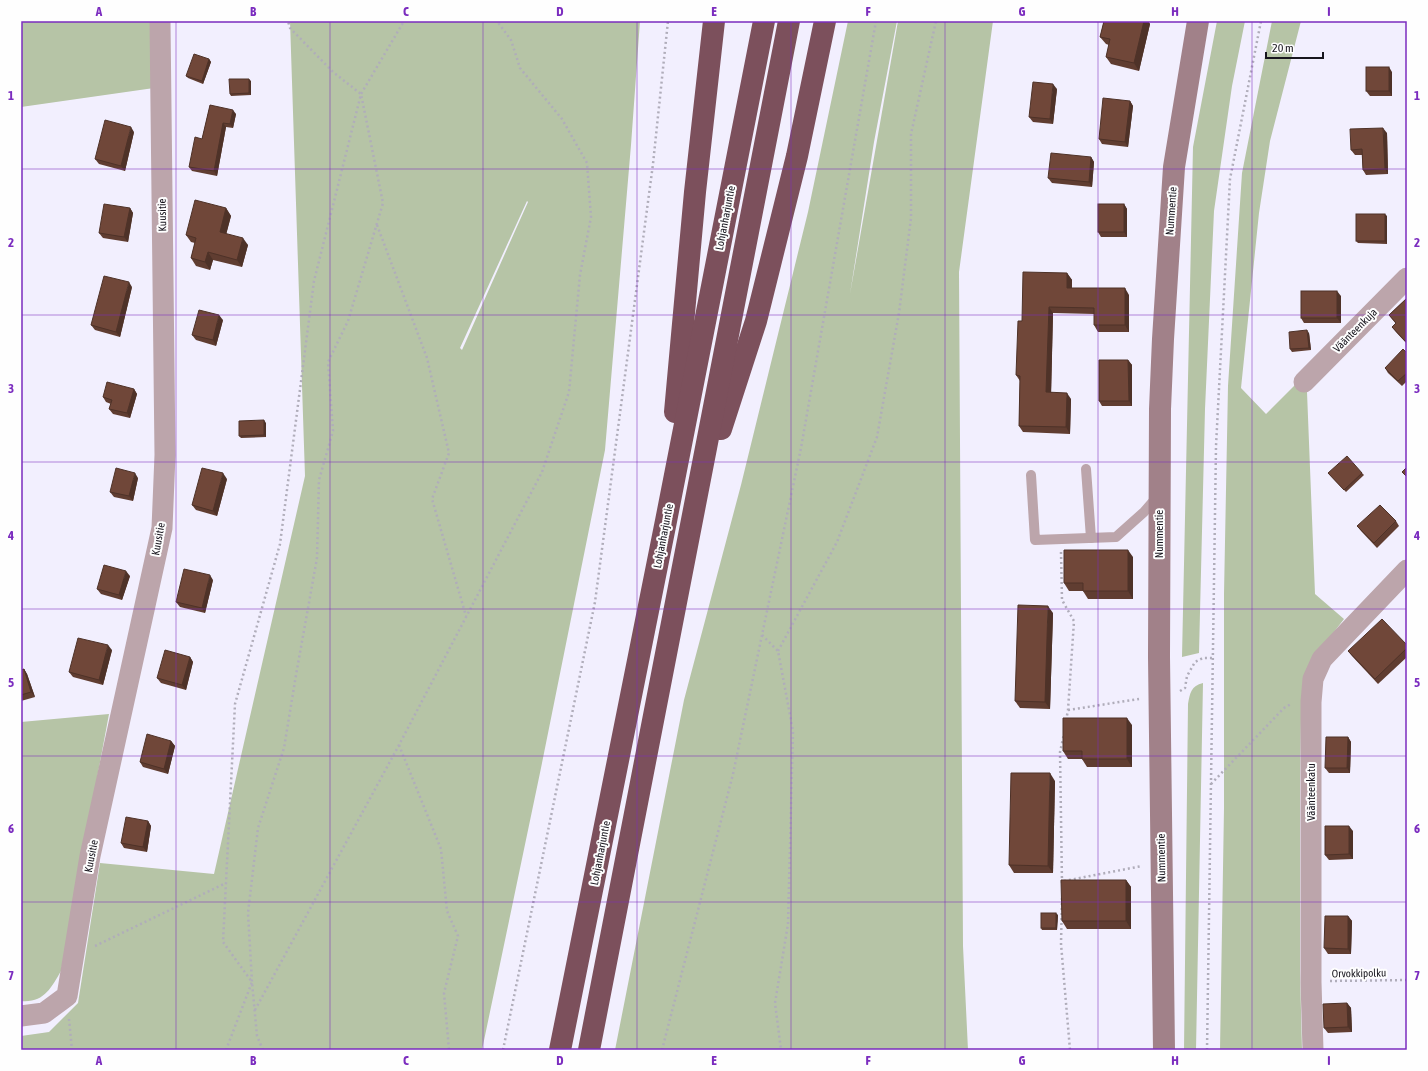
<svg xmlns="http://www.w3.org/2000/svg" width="1428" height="1071" viewBox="0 0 1428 1071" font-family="'Asap Condensed',sans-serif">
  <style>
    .green { fill: #b6c4a6; fill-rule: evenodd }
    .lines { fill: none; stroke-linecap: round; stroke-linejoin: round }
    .path { stroke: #b0adba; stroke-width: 2.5; stroke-dasharray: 2 3; stroke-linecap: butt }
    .lane { stroke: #bca5ab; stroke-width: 10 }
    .street { stroke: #bca5ab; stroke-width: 21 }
    .secondary { stroke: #a18189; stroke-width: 22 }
    .highway { stroke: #7c505c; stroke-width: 22 }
    .wall { fill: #603d31 }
    .shaded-wall { fill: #4e3228 }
    .building { fill: #704739; stroke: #4e3228 }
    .grid { fill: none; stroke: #7b2cbf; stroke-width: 1; stroke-opacity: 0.55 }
    .labels { text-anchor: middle; stroke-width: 4; stroke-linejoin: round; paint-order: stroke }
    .street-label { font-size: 11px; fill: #17151d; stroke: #fefefe }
    .neatline { fill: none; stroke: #7b2cbf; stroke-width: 1.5 }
    .grid-label { font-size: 13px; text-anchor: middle; font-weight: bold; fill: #7b2cbf }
  </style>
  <rect width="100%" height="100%" fill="#f2effe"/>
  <g class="green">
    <path d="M21 21H155L154 88 21 107Z"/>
    <path d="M290 21H640L631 145 605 450 541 768 482 1050H21V1036L49 1032 78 1003 100 863 214 874 305 476ZM527 201 528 202 462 350 460 348Z"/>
    <path d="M848 21H897L874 142 850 294 898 21H993L959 272 963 946 968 1050H615L684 700 741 485 808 212Z"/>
    <path d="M1217 21H1245L1232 86 1214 211 1205 409 1199 653 1182 657 1193 147Z"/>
    <path d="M1272 21H1301L1270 141 1259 213 1241 388 1266 414 1298 382 1307 392 1315 594 1344 619 1320 650 1301 718 1300 785V971L1302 1050H1220L1224 808V594L1228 386 1242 173Z"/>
    <path d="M1203 683 1196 1050H1184L1188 704C1190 693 1191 686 1203 683Z"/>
    <path d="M109 714 61 971C51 988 44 1003 21 1001V722Z"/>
  </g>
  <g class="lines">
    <g class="path">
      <path d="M377 225 427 358 449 453 432 499 466 616"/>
      <path d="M1061 552 1062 600 1074 621 1068 710 1066 721"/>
      <path d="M762 635 778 651 793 731 788 924 775 1003 781 1050"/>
      <path d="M778 651 837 542 877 437 899 313 911 218V134L936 21"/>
      <path d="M1180 691 1185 688 1187 676 1195 662 1203 658H1212"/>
      <path d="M1068 710 1139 699"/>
      <path d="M399 745 441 849 447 911 458 936 444 993 449 1050"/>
      <path d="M1211 784 1284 708 1291 704"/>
      <path d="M1064 881 1142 866"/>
      <path d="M1062 883 1060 752 1064 734"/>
      <path d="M1062 898 1061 944 1070 1050"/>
      <path d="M95 946 226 883"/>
      <path d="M1330 981 1407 980"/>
      <path d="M255 1010 399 745 542 472 569 392 580 275 591 217 587 163 562 119 520 68 511 40 497 21"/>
      <path d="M69 1019 72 1050"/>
      <path d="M226 1050 252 982 223 942 235 704 280 544 314 281 361 94 404 21"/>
      <path d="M263 1050 257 1036 252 982 248 913 258 828 284 748 296 675 317 558 319 480 333 431 328 362 348 321 383 203 361 94 333 72 290 28 288 21"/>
      <path d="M503 1050 595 602 653 164 668 21"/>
      <path d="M662 1050 733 774 801 448 876 21"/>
      <path d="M1207 1050 1216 446 1230 179 1261 21"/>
    </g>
    <g class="lane">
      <path d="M1086 469 1091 538"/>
      <path d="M1031 475 1035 540 1116 537 1144 512 1157 497"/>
    </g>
    <g class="street">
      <path d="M1304 382 1407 278"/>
      <path d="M21 1016 44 1013 67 996 90 856 162 528 165 455 160 21"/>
      <path d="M1313 1050 1311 982V702L1313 679 1322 659 1407 570"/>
    </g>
    <path class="secondary" d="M1164 1050 1159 657 1160 409 1163 339 1174 167 1198 21"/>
    <g class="highway">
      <path d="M675 412 695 192 714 21"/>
      <path d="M721 429 756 321 797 156 825 21"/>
      <path d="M560 1050 666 521 764 21"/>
      <path d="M589 1050 789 21"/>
    </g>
  </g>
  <g class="wall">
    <path d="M1104 21H1148L1150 24 1139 71 1111 64 1106 57 1109 45 1106 44 1100 37Z"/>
    <path d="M209 59 211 62 203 84 188 78 186 76Z"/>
    <path d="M1392 72V96H1370L1366 91Z"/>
    <path d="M251 81V95L231 96 230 94Z"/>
    <path d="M1057 89 1053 124 1033 122 1029 117Z"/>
    <path d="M1130 101 1133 106 1128 147 1102 144 1099 139Z"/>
    <path d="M210 105 236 114 233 128 226 127 217 176 192 171 189 167 202 139Z"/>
    <path d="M134 132 125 171 99 164 95 159Z"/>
    <path d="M1387 133 1388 174 1366 175 1363 170 1362 155H1355L1351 150Z"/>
    <path d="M1091 157 1094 162 1092 187 1052 183 1048 178Z"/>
    <path d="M1124 204 1127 209V237H1101L1098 232Z"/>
    <path d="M130 208 133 213 128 242 103 238 99 233Z"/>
    <path d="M226 208 231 216 226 234 248 245 242 267 213 260 210 270 196 266 191 258 195 243 191 242 186 235Z"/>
    <path d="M1387 216V244L1358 243 1356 241Z"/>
    <path d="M1067 273 1072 280V288L1129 295V332H1098L1094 325V314L1053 313 1051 392 1071 399 1070 434 1023 432 1019 426 1020 381 1016 375 1022 321Z"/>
    <path d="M132 287 120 337 95 330 91 325Z"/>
    <path d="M1341 296V323H1304L1301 318Z"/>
    <path d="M1407 298V344L1396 332 1392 327 1396 324 1389 315Z"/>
    <path d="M223 320 216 346 196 340 192 335Z"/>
    <path d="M1309 333 1311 350 1292 352 1290 349Z"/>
    <path d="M1407 353V381L1402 386 1388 373 1385 368Z"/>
    <path d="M1128 360 1132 365V406H1102L1099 401Z"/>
    <path d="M134 389 137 394 130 418 113 414 109 409 111 404 106 402 103 397Z"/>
    <path d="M266 423V437L241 438 239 436Z"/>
    <path d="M1328 473H1362L1364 475 1346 492Z"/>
    <path d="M138 478 133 501 114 497 110 492Z"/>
    <path d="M227 479 217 516 196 510 192 505Z"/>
    <path d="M1396 521 1399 526 1377 548 1361 531 1357 526Z"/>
    <path d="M1133 557V599H1088L1083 591H1069L1064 583Z"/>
    <path d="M130 576 122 600 101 594 97 589Z"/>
    <path d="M213 580 205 613 180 607 176 602Z"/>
    <path d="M1053 613 1050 709 1020 708 1015 701Z"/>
    <path d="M1407 645V657L1378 684 1352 656 1348 651Z"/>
    <path d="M112 650 103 685 73 677 69 672Z"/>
    <path d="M190 657 193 662 186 690 161 683 157 678Z"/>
    <path d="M24 669 27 674 35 697 21 701V670Z"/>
    <path d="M1132 725V767H1087L1082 759H1068L1063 751Z"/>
    <path d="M1348 737 1351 742 1350 773H1329L1325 768Z"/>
    <path d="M171 741 175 746 168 774 143 767 140 762Z"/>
    <path d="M1055 781 1053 873H1014L1009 865Z"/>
    <path d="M148 821 151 826 147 852 124 848 121 843Z"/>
    <path d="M1353 831V859L1329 860 1325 855Z"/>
    <path d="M1126 880 1131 887V929H1067L1062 921Z"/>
    <path d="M1058 915 1057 930H1042L1041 928Z"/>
    <path d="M1348 916 1352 921 1351 954H1328L1324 948Z"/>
    <path d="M1347 1003 1351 1008 1352 1032 1328 1033 1324 1028Z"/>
  </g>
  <g class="shaded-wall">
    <path d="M1144 21H1148L1150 24 1139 71 1134 63Z"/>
    <path d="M209 59 211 62 203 84 202 81Z"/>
    <path d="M1389 67 1392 72V96L1389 91Z"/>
    <path d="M249 79 251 81V95L249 93Z"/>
    <path d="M1053 84 1057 89 1053 124 1050 119Z"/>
    <path d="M1130 101 1133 106 1128 147 1125 142Z"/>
    <path d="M233 110 236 114 233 128 230 124Z"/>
    <path d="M223 123 226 127 217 176 214 171Z"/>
    <path d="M131 127 134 132 125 171 121 166Z"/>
    <path d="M1383 128 1387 133 1388 174 1385 169Z"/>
    <path d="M1091 157 1094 162 1092 187 1089 182Z"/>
    <path d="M1124 204 1127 209V237L1124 232Z"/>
    <path d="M130 208 133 213 128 242 124 237Z"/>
    <path d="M226 208 231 216 225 239 220 232Z"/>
    <path d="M1385 214 1387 216V244L1385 241Z"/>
    <path d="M243 238 248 245 242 267 237 260Z"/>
    <path d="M208 252 213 260 210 270 205 262Z"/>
    <path d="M1067 273 1072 280 1071 295 1067 288Z"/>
    <path d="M129 282 132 287 120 337 116 332Z"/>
    <path d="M1125 288 1129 295V332L1125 325Z"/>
    <path d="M1337 291 1341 296V323L1337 318Z"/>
    <path d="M1049 307 1053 313 1051 398 1046 392Z"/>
    <path d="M219 315 223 320 216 346 213 340Z"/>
    <path d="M1307 330 1309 333 1311 350 1309 348Z"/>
    <path d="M1128 360 1132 365V406L1129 401Z"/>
    <path d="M134 389 137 394 130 418 127 413Z"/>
    <path d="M1067 393 1071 399 1070 434 1066 427Z"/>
    <path d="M264 420 266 423V437L264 435Z"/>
    <path d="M135 473 138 478 133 501 129 496Z"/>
    <path d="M223 473 227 479 217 516 213 511Z"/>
    <path d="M1128 550 1133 557V599L1128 591Z"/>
    <path d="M126 571 130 576 122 600 119 595Z"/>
    <path d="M210 575 213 580 205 613 202 608Z"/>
    <path d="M1048 606 1053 613 1050 709 1045 702Z"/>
    <path d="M108 645 112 650 103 685 99 680Z"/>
    <path d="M190 657 193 662 186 690 182 685Z"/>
    <path d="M24 669 27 674 35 697 31 692Z"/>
    <path d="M1127 718 1132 725V767L1127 759Z"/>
    <path d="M1348 737 1351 742 1350 773 1347 768Z"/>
    <path d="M171 741 175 746 168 774 164 769Z"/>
    <path d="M1050 773 1055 781 1053 873 1048 866Z"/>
    <path d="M148 821 151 826 147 852 143 847Z"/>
    <path d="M1349 826 1353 831V859L1349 854Z"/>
    <path d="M1126 880 1131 887V929L1126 921Z"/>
    <path d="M1056 913 1058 915 1057 930 1056 928Z"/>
    <path d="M1348 916 1352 921 1351 954 1348 949Z"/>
    <path d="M1347 1003 1351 1008 1352 1032 1348 1027Z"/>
  </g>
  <g class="building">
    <path d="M1104 21H1144L1134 63 1106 57 1110 39 1100 37Z"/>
    <path d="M194 54 209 59 202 81 186 76Z"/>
    <rect x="1366" y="67" width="23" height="24"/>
    <path d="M229 79H249V93L230 94Z"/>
    <path d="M1033 82 1053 84 1050 119 1029 117Z"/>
    <path d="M1103 98 1130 101 1125 142 1099 139Z"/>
    <path d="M210 105 233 110 230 124 223 123 214 171 189 167 195 137 202 139Z"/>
    <path d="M105 120 131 127 121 166 95 159Z"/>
    <path d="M1383 128 1385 169 1363 170 1362 149 1351 150 1350 129Z"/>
    <path d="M1051 153 1091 157 1089 182 1048 178Z"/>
    <path d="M195 200 226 208 220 232 243 238 237 260 208 252 205 262 191 258 196 238 186 235Z"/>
    <path d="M104 204 130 208 124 237 99 233Z"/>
    <rect x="1098" y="204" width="26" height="28"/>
    <rect x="1356" y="214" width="29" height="27"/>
    <path d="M1023 272 1067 273V288H1125V325H1094V308L1049 307 1046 392 1067 393 1066 427 1019 426 1020 376 1016 375 1018 321H1022Z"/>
    <path d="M104 276 129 282 116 332 91 325Z"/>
    <rect x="1301" y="291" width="36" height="27"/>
    <path d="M1407 298V339L1405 341 1392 327 1396 323 1389 315Z"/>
    <path d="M199 310 219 315 213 340 192 335Z"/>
    <path d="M1307 330 1309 348 1290 349 1289 332Z"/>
    <path d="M1403 349 1407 353V373L1398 381 1385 368Z"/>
    <path d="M1099 360H1128L1129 401H1099Z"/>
    <path d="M107 382 134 389 127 413 109 409 112 400 103 397Z"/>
    <path d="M264 420V435L239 436V421Z"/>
    <path d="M1347 456 1362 473 1344 490 1328 473Z"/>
    <path d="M1407 467V477L1402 472Z"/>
    <path d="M116 468 135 473 129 496 110 492Z"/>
    <path d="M202 468 223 473 213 511 192 505Z"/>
    <path d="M1380 505 1396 521 1374 543 1357 526Z"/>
    <path d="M1064 550H1128V591H1083V583H1064Z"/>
    <path d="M104 565 126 571 119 595 97 589Z"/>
    <path d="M184 569 210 575 202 608 176 602Z"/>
    <path d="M1018 605 1048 606 1045 702 1015 701Z"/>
    <path d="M1382 619 1407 645V648L1375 679 1348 651Z"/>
    <path d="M78 638 108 645 99 680 69 672Z"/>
    <path d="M165 650 190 657 182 685 157 678Z"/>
    <path d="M24 669 31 692 21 695V670Z"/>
    <path d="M1063 718H1127V759H1082V751H1063Z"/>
    <path d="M147 734 171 741 164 769 140 762Z"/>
    <path d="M1326 737H1348L1347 768H1325Z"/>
    <path d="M1011 773H1050L1048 866 1009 865Z"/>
    <path d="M126 817 148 821 143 847 121 843Z"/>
    <path d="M1325 826H1349V854L1325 855Z"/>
    <path d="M1061 880H1126V921H1062Z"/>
    <rect x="1041" y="913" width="15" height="15"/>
    <path d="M1325 916H1348V949L1324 948Z"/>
    <path d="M1347 1003 1348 1027 1324 1028 1323 1004Z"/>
  </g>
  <path class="grid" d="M176 21V1050M330 21V1050M483 21V1050M637 21V1050M791 21V1050M945 21V1050M1098 21V1050M1252 21V1050M21 169H1407M21 315H1407M21 462H1407M21 609H1407M21 756H1407M21 902H1407"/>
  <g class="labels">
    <g class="street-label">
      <text transform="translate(1171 211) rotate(-86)" y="4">Nummentie</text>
      <text transform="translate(162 215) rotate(-91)" y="4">Kuusitie</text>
      <text transform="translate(725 218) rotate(-79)" y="4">Lohjanharjuntie</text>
      <text transform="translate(1355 330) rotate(-45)" y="4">Väänteenkuja</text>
      <text transform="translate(1159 534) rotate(-90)" y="4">Nummentie</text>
      <text transform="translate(663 536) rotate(-79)" y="4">Lohjanharjuntie</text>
      <text transform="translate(158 539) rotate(-80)" y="4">Kuusitie</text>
      <text transform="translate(1311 792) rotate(-90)" y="4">Väänteenkatu</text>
      <text transform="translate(600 853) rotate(-79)" y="4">Lohjanharjuntie</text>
      <text transform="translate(91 856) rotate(-79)" y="4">Kuusitie</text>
      <text transform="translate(1161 858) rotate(-91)" y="4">Nummentie</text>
      <text transform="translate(1359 973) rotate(-1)" y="4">Orvokkipolku</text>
    </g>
  </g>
  <rect width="1428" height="1071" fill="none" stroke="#fefefe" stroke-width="44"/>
  <path d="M1266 52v6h57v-6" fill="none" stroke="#17151d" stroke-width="2"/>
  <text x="1272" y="52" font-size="12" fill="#17151d" stroke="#fefefe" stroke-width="3" paint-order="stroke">20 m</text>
  <rect x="22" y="22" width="1384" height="1027" class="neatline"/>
  <g class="grid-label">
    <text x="99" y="16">A</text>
    <text x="253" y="16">B</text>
    <text x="406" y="16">C</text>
    <text x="560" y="16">D</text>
    <text x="714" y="16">E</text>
    <text x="868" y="16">F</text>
    <text x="1022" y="16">G</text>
    <text x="1175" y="16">H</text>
    <text x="1329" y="16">I</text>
    <text x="11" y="100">1</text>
    <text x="1417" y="100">1</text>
    <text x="11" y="247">2</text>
    <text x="1417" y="247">2</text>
    <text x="11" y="393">3</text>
    <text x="1417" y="393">3</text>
    <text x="11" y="540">4</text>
    <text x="1417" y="540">4</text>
    <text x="11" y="687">5</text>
    <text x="1417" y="687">5</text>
    <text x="11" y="833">6</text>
    <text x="1417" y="833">6</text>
    <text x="11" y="980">7</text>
    <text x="1417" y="980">7</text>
    <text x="99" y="1065">A</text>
    <text x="253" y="1065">B</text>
    <text x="406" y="1065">C</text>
    <text x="560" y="1065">D</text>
    <text x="714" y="1065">E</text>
    <text x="868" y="1065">F</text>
    <text x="1022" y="1065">G</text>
    <text x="1175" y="1065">H</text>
    <text x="1329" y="1065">I</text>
  </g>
</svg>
